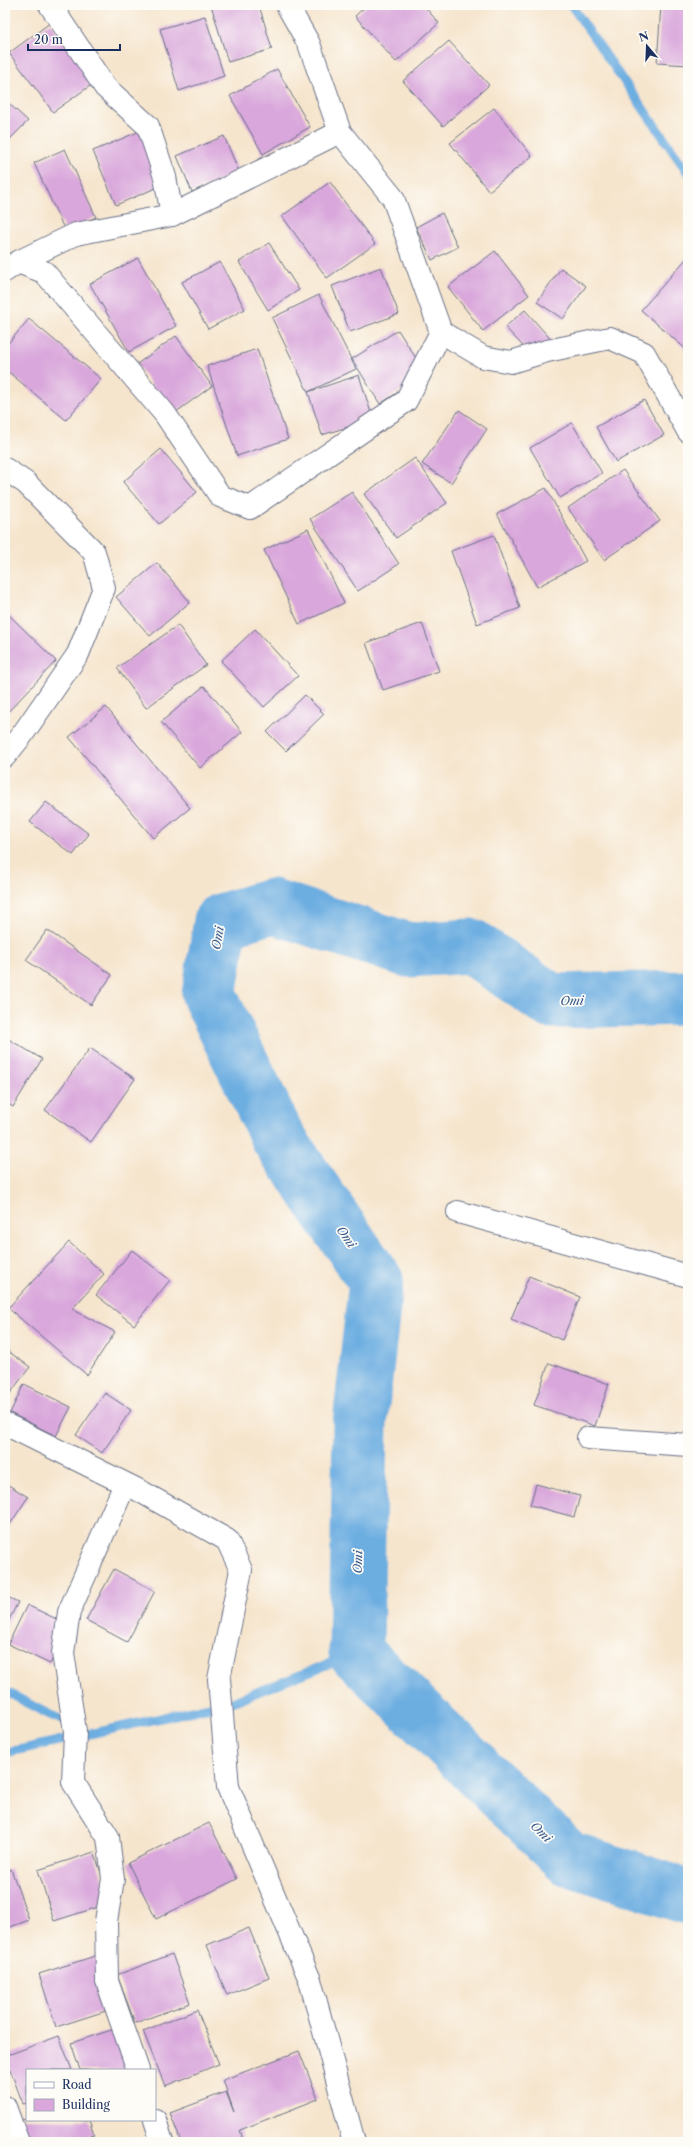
<svg xmlns="http://www.w3.org/2000/svg" width="693" height="2147" viewBox="0 0 693 2147" font-family="'Libre Caslon Text',serif">
  <style>
    .lines { fill: none; stroke-linecap: round; stroke-linejoin: round }
    .stream { stroke: #6daee1; stroke-width: 9 }
    .river { stroke: #6daee1; stroke-width: 55 }
    .building { fill: #d9a7db }
    .street-casing { stroke: #686f85; stroke-width: 24 }
    .street { stroke: #fff; stroke-width: 22 }
    .labels { text-anchor: middle; stroke-width: 3.5; stroke-linejoin: round; paint-order: stroke }
    .water-label { font-size: 12px; font-style: italic; fill: #385b8c; stroke: #fdfcf7 }
  </style>
  <rect width="100%" height="100%" fill="#fdfcf7"/>
  <filter id="ink" filterUnits="userSpaceOnUse"><feTurbulence type="fractalNoise" baseFrequency=".025" numOctaves="2"/><feDisplacementMap in="SourceGraphic" scale="8" xChannelSelector="R" yChannelSelector="G"/><feConvolveMatrix kernelMatrix="1 2 1 2 8 2 1 2 1" color-interpolation-filters="sRGB"/></filter>
  <filter id="wash" filterUnits="userSpaceOnUse"><feTurbulence type="fractalNoise" baseFrequency=".012" numOctaves="4" result="noise"/><feDisplacementMap in="SourceGraphic" scale="16" xChannelSelector="R" yChannelSelector="G"/><feGaussianBlur stdDeviation="0.9" result="paint"/><feColorMatrix in="noise" values="0 0 0 0 0 0 0 0 0 0 0 0 0 0 0 0 0 1.4 0 .05"/><feComposite in="paint" operator="in"/></filter>
  <g filter="url(#wash)">
    <rect width="100%" height="100%" fill="#f6e5cd"/>
    <g class="lines">
      <g class="stream">
        <path d="M571 5 688 173"/>
        <path d="M5 1691 48 1714 74 1725"/>
        <path d="M5 1753 232 1702 356 1653"/>
      </g>
      <path class="river" d="M688 998 551 1001 471 946 408 950 272 906 221 921 209 995 278 1138 376 1281 360 1423 356 1653 568 1858 688 1897"/>
    </g>
    <g id="blocks">
      <g class="building">
        <path d="M211 5H259L272 49 228 62Z"/>
        <path d="M367 5H423L439 23 396 62 355 16Z"/>
        <path d="M661 5H688V65L657 63Z"/>
        <path d="M205 16 224 76 179 91 160 29Z"/>
        <path d="M50 23 94 83 53 112 9 53Z"/>
        <path d="M449 41 489 85 443 126 403 81Z"/>
        <path d="M277 69 310 127 263 154 230 96Z"/>
        <path d="M5 100 28 121 5 144Z"/>
        <path d="M494 108 532 156 489 191 450 143Z"/>
        <path d="M147 128 170 182 116 205 93 151Z"/>
        <path d="M224 136 239 172 192 192 177 156Z"/>
        <path d="M65 149 96 217 65 231 34 163Z"/>
        <path d="M330 182 375 244 327 278 282 216Z"/>
        <path d="M442 213 458 247 432 260 416 227Z"/>
        <path d="M269 243 299 290 268 310 239 262Z"/>
        <path d="M495 251 529 295 483 331 448 287Z"/>
        <path d="M138 258 176 326 129 352 90 284Z"/>
        <path d="M686 259 688 260V351L641 310Z"/>
        <path d="M220 262 245 309 208 329 182 282Z"/>
        <path d="M381 267 399 314 350 332 332 286Z"/>
        <path d="M561 268 586 286 563 319 537 302Z"/>
        <path d="M319 295 356 369 308 392 272 318Z"/>
        <path d="M525 310 553 342 534 358 505 327Z"/>
        <path d="M29 319 101 379 66 420 5 369V347Z"/>
        <path d="M398 330 426 374 380 404 352 359Z"/>
        <path d="M176 336 212 386 172 415 137 364Z"/>
        <path d="M257 349 288 439 237 456 207 366Z"/>
        <path d="M359 375 373 419 322 435 308 392Z"/>
        <path d="M644 400 664 435 616 462 596 427Z"/>
        <path d="M459 410 487 429 451 483 422 464Z"/>
        <path d="M572 423 602 473 560 498 530 448Z"/>
        <path d="M161 449 197 492 159 524 123 482Z"/>
        <path d="M415 458 447 503 396 538 364 494Z"/>
        <path d="M623 470 660 521 604 560 568 508Z"/>
        <path d="M546 488 586 561 537 587 497 514Z"/>
        <path d="M352 492 399 564 358 591 310 519Z"/>
        <path d="M308 529 344 603 299 624 264 550Z"/>
        <path d="M494 535 520 608 477 624 451 551Z"/>
        <path d="M157 563 190 602 150 636 116 597Z"/>
        <path d="M5 611 56 661 5 715Z"/>
        <path d="M422 623 439 671 383 690 366 643Z"/>
        <path d="M178 625 206 665 146 708 117 668Z"/>
        <path d="M255 629 298 676 264 707 221 661Z"/>
        <path d="M204 686 242 732 200 768 161 722Z"/>
        <path d="M305 695 324 714 286 751 267 732Z"/>
        <path d="M106 707 190 808 153 838 69 737Z"/>
        <path d="M46 802 89 834 73 855 30 822Z"/>
        <path d="M47 930 112 975 91 1005 26 960Z"/>
        <path d="M5 1037 42 1059 13 1107 5 1102Z"/>
        <path d="M90 1048 135 1079 91 1142 45 1110Z"/>
        <path d="M69 1242 104 1274 72 1309 115 1332 87 1375 8 1308Z"/>
        <path d="M132 1250 170 1280 134 1325 96 1295Z"/>
        <path d="M529 1276 580 1297 562 1340 511 1319Z"/>
        <path d="M5 1349 30 1367 5 1400Z"/>
        <path d="M549 1363 609 1384 595 1426 534 1405Z"/>
        <path d="M24 1384 71 1407 56 1436 10 1413Z"/>
        <path d="M105 1393 131 1410 102 1453 76 1435Z"/>
        <path d="M5 1483 28 1497 5 1532Z"/>
        <path d="M536 1484 580 1496 574 1517 530 1505Z"/>
        <path d="M114 1569 155 1591 127 1642 86 1620Z"/>
        <path d="M5 1596 18 1602 5 1628Z"/>
        <path d="M27 1605 69 1625 50 1664 8 1644Z"/>
        <path d="M209 1823 237 1879 156 1919 128 1863Z"/>
        <path d="M94 1852 111 1903 54 1921 38 1870Z"/>
        <path d="M11 1869 29 1920 5 1929V1871Z"/>
        <path d="M249 1928 269 1978 227 1995 207 1945Z"/>
        <path d="M172 1954 190 2003 135 2023 117 1975Z"/>
        <path d="M95 1956 112 2009 56 2027 39 1974Z"/>
        <path d="M197 2010 219 2064 165 2086 143 2031Z"/>
        <path d="M124 2026 139 2070H80L71 2043Z"/>
        <path d="M59 2036 72 2070H27V2103L23 2104 5 2056Z"/>
        <path d="M299 2051 318 2099 240 2130 244 2142H181L170 2113 226 2092 234 2112 223 2080Z"/>
        <path d="M27 2119 89 2120 94 2135 71 2142H28L21 2120Z"/>
      </g>
    </g>
  </g>
  <g filter="url(#ink)">
    <use href="#blocks" fill-opacity="0" stroke="#686f85" stroke-width="1"/>
    <g class="lines">
      <defs>
        <g id="street">
          <path d="M50 5 105 87 148 126 165 177 172 215"/>
          <path d="M287 5 309 44 340 132 393 198 441 332 483 357 511 362 547 351 610 338 644 353 688 431"/>
          <path d="M18 262 76 234 172 215 340 132"/>
          <path d="M5 271 18 262 44 272 165 414 220 496 250 508 406 401 441 332"/>
          <path d="M5 469 26 483 94 552 104 588 78 654 22 735 5 756"/>
          <path d="M458 1212 688 1276"/>
          <path d="M5 1424 140 1491 227 1540 241 1570 219 1679 228 1787 310 1980 354 2142"/>
          <path d="M588 1438 688 1445"/>
          <path d="M125 1484 69 1612 63 1653 75 1731 73 1782 108 1837 113 1879 106 1921 107 1981 138 2070"/>
          <path d="M5 2107 18 2142"/>
          <path d="M155 2120 162 2142"/>
        </g>
      </defs>
      <use href="#street" class="street-casing"/>
      <use href="#street" class="street"/>
    </g>
  </g>
  <g class="labels">
    <g class="water-label">
      <text transform="translate(218 938) rotate(-81)" y="4">Omi</text>
      <text transform="translate(572 1001) rotate(-1)" y="4">Omi</text>
      <text transform="translate(346 1237) rotate(55)" y="4">Omi</text>
      <text transform="translate(358 1562) rotate(-89)" y="4">Omi</text>
      <text transform="translate(541 1832) rotate(44)" y="4">Omi</text>
    </g>
  </g>
  <rect width="693" height="2147" fill="none" stroke="#fdfcf7" stroke-width="20"/>
  <rect x="26" y="2069" width="130" height="52" fill="#fdfcf7" stroke="#a3aaba"/>
  <rect x="34" y="2082" width="20" height="6" fill="#ffffff" stroke="#a3aaba"/>
  <text x="62" y="2089" font-size="12" fill="#1b2f5e">Road</text>
  <rect x="34" y="2099" width="20" height="12" fill="#d9a7db" stroke="#a3aaba"/>
  <text x="62" y="2109" font-size="12" fill="#1b2f5e">Building</text>
  <g transform="translate(647 46) rotate(341)" stroke="#fdfcf7" stroke-width="3" paint-order="stroke">
  <path d="M0-3L7 15L0 10L-7 15Z" fill="#1b2f5e"/>
  <text y="-6" font-size="11" font-weight="bold" text-anchor="middle" fill="#1b2f5e">N</text>
  </g>
  <path d="M28 44v6h92v-6" fill="none" stroke="#1b2f5e" stroke-width="2"/>
  <text x="34" y="44" font-size="12" fill="#1b2f5e" stroke="#fdfcf7" stroke-width="3" paint-order="stroke">20 m</text>
</svg>
